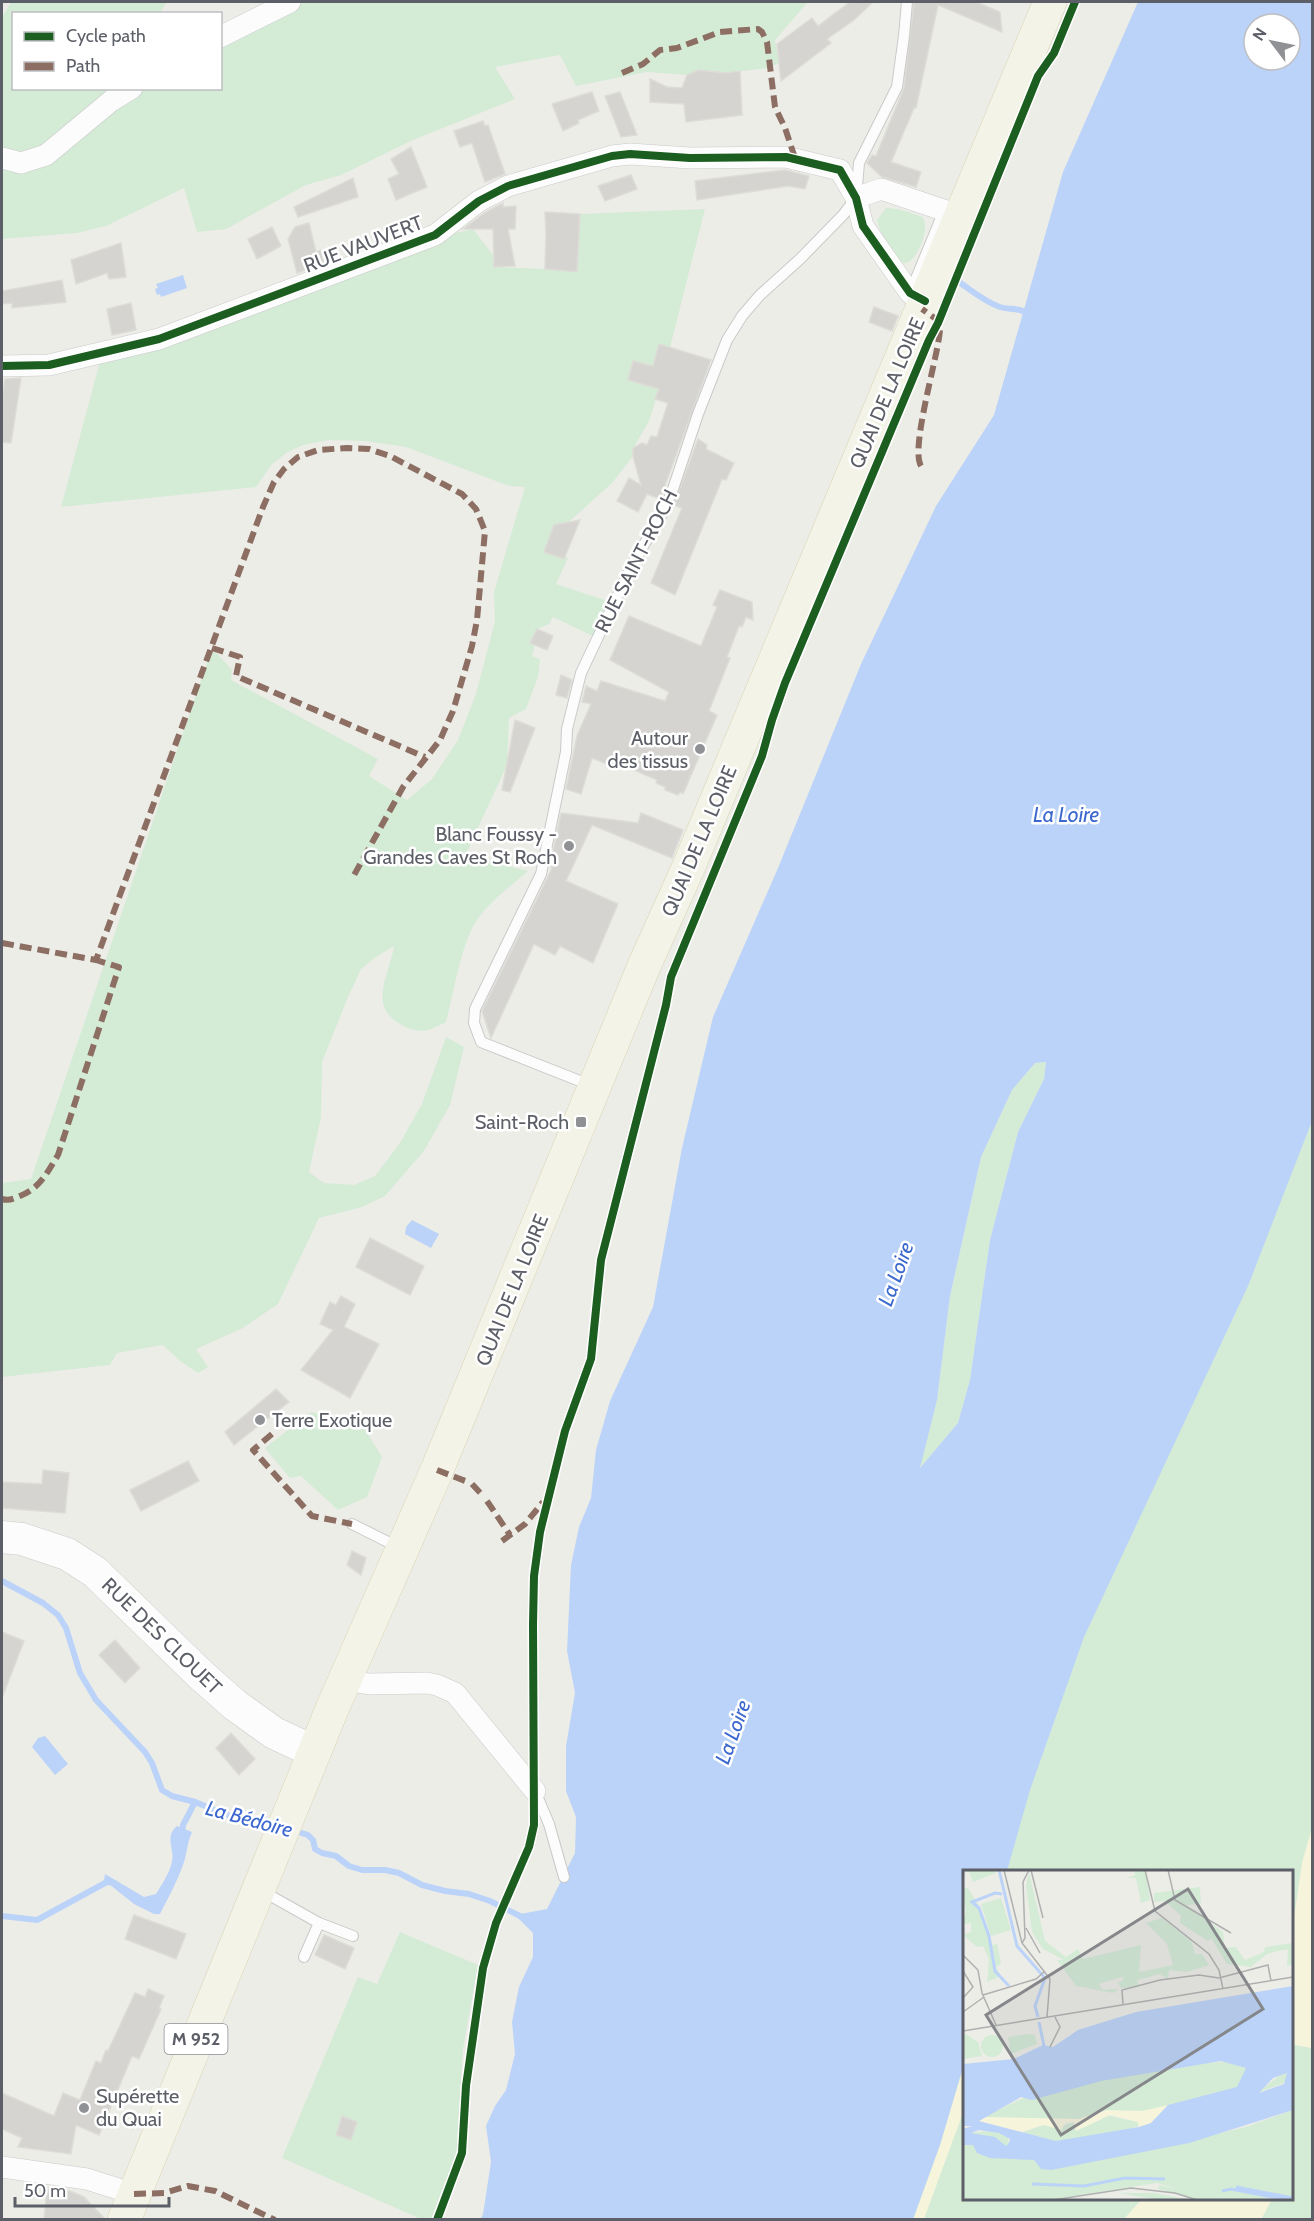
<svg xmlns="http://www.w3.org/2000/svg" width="1314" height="2221" viewBox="0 0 1314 2221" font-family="Cabin,sans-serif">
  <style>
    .green { fill: #d4ebd6 }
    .sand { fill: #f6f5dc }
    .water { fill: #bbd3f8; fill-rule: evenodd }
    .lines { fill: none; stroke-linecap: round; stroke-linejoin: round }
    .stream { stroke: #bbd3f8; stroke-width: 6 }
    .building { fill: #d5d4d1; stroke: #dddcd6; stroke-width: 1.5 }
    .lane-casing { stroke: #c9c9c9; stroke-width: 12 }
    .street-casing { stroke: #c9c9c9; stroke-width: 22 }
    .secondary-casing { stroke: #c9caca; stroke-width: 33 }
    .primary-casing { stroke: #d8d4b3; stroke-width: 34 }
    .lane { stroke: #fcfcfc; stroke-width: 10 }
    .street { stroke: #fcfcfc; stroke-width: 21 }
    .secondary { stroke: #fcfcfc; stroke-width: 32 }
    .primary { stroke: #f3f3e8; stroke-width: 33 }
    .quiet { stroke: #8d6e63; stroke-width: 6; stroke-dasharray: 12 6; stroke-linecap: butt }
    .cycleway-casing { stroke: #fff; stroke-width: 11 }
    .cycleway { stroke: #1b5e20; stroke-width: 8 }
    .poi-dot { fill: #8f9194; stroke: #fff; stroke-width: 2 }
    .labels { text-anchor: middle; stroke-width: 5; stroke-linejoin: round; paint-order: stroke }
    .shield { fill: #fff; stroke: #8d8f95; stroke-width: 1.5 }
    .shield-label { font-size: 18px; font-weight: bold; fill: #5c5f67 }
    .street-label { font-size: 20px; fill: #5c5f67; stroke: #fff }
    .poi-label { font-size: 20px; fill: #5c5f67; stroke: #fff; text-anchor: end }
    .water-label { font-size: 21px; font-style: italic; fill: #3c68cf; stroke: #fff }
    .inset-river { fill: none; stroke: #bbd3f8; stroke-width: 3 }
    .inset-road { fill: none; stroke: #afb0b0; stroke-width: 1.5 }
    .view { fill: #85878b; fill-opacity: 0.15; stroke: #85878b; stroke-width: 3 }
    .inset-edge { fill: none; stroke: #5c5f67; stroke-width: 3 }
  </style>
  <rect width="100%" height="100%" fill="#edede8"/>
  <g class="green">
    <path d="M11 2H167L160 13 14 14V88H220L221 37 290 2H808L775 40 779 63 768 68 726 73 698 70 687 75 647 72 576 86 560 55 495 67 515 99 413 140 341 175 306 185 226 229 197 232 184 188 106 226 77 233 2 239V18Z"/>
    <path d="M886 208C893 208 901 210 909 212 912 214 919 215 922 217 932 225 916 266 903 263 897 261 894 254 891 249 885 239 879 231 877 220Z"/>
    <path d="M705 209 661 383 649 421 634 447 633 456 612 483 570 521 560 524 552 530 544 552 550 554 556 552 568 558 556 584 614 603 597 638 553 617 549 624 537 629 530 643 535 645 532 656 540 659 538 677 526 709 509 718 507 765 465 856 528 871C510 887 488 902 475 923 460 949 454 992 446 1022 428 1031 420 1035 402 1025 366 1006 390 974 394 946L376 957 361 969 348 997 322 1062 321 1117 309 1172 324 1183 354 1185 375 1176 400 1143 422 1104 446 1037 464 1047 450 1105 424 1151 385 1196 362 1207 319 1218 278 1304 243 1328 196 1349 208 1367 198 1373 180 1361 163 1345 117 1353 110 1365 2 1377V1183L31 1179 212 648 232 670 231 680 378 759 369 776 407 800 432 779 458 740 476 694 495 621 494 592 525 487 509 486 406 447 365 441 329 440 303 445 288 452 272 464 256 487 61 507 102 354 452 234 473 229 493 255 494 267 545 269 580 214Z"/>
    <path d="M1312 797V1883L1293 1925 1292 1931V1872H964V2198L1142 2199 1124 2219 852 2220 914 1646Z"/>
    <path d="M1046 1062 1044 1079 1018 1132 990 1240 970 1380 958 1423 919 1469 937 1400 950 1296 981 1157 1012 1090 1035 1063Z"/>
    <path d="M311 1412 361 1423 382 1457 367 1497 338 1510 301 1476 290 1478 265 1448Z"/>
    <path d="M400 1932 478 1965 463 2049 457 2152 431 2219H421L282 2158 358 1977 377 1984Z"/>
    <path d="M1295 2045 1312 2048V2219L1261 2220 1272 2199 1292 2198V2047Z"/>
  </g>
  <g class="sand">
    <path d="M1312 1827V2048L1295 2045 1292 2047V1931L1302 1863Z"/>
    <path d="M964 2064V2110L924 2219 913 2220 940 2145Z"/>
    <path d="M1142 2199V2198L1272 2199 1261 2219H1124Z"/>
  </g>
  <g class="water">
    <path d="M1138 2H1312V1121L1248 1286 1084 1637 1030 1790 1007 1871 964 1872V2064L940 2145 913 2219 480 2220 483 2214 491 2162 486 2126 495 2106 506 2090 515 2054 512 2022 519 1987 533 1957V1933L515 1915 547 1909 575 1853 576 1817 566 1791V1746L575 1693 567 1651 571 1565 579 1527 591 1498 596 1450 610 1401 653 1307 682 1148 713 1017 778 868 861 664 936 506 994 415 1063 172ZM1254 24H1290V60H1254ZM1046 1062 1044 1079 1018 1132 990 1240 970 1380 958 1423 920 1468 937 1400 950 1296 981 1157 1012 1090 1035 1063Z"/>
    <path d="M183 275 187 288 161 297 160 294 157 295 155 289 158 288 156 284Z"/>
    <path d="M412 1220 439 1234 431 1248 405 1234 406 1227Z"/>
    <path d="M45 1736 68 1764 55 1775 32 1747 38 1738Z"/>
    <path d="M177 1826 192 1832C187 1843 187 1854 183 1865 177 1882 168 1898 160 1914H154L134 1904 104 1880 105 1874 144 1897 156 1894C162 1884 169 1874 172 1862 175 1849 164 1836 177 1826Z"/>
  </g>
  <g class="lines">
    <g class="stream">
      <path d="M959 282C972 291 985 302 1000 307 1009 310 1021 307 1027 314"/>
      <path d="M2 1581 43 1603 58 1615 66 1628 80 1673 96 1700 145 1752 152 1763 162 1790 172 1796 195 1802 245 1822 262 1819 274 1823"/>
      <path d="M292 1830 308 1835 313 1840 315 1849 322 1853 336 1856 349 1866 362 1870H385L399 1873 422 1885 445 1891 469 1894 490 1901 524 1918"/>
      <path d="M182 1836 183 1825 195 1802"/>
      <path d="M2 1916 37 1920 107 1882 114 1883"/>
    </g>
  </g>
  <g class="building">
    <path d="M850 2H873L854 20 827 39 831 43 781 81 777 44 812 18 818 26Z"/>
    <path d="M914 2H976L1000 12 1002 32 938 5 916 108H914L891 162 921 172 916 187 882 177 867 163 872 155 876 156 904 88Z"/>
    <path d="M698 70 726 73 740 71 742 115 686 122 684 104 650 102V79L667 87 682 88 687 75Z"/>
    <path d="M592 92 599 111 578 120 579 123 563 131 552 104Z"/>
    <path d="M620 92 637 135 621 137 605 96Z"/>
    <path d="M483 121 485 126 488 125 505 174 485 182 472 143 460 147 454 131Z"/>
    <path d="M411 147 427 187 396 200 388 179 399 174 391 159Z"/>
    <path d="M785 170 809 176 805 189 788 186 697 200 695 181Z"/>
    <path d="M631 175 637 189 605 201 598 186Z"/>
    <path d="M353 178 358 197 298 217 294 207Z"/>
    <path d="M503 203V207L516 206 515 229H508L515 266 494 267 493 229H463L486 212Z"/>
    <path d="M545 212 580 214 577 272 545 269 546 235Z"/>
    <path d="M309 223 316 252 321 250 324 263 297 273 288 239 295 227Z"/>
    <path d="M272 227 281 246 257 259 248 239Z"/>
    <path d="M121 243 126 277 109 279 107 273 76 284 71 260Z"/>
    <path d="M62 280 66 302 12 308V303L2 304V291Z"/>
    <path d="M131 303 136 330 112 335 107 309Z"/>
    <path d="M874 307 898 316 892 331 869 322Z"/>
    <path d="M659 344 711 360 660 499 647 494 638 512 617 501 629 478 641 485 633 456V448L642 443 647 445 651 436 657 437 668 403 655 399 659 389 628 380 633 361 653 366Z"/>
    <path d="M21 378 11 443 2 442V399L5 379Z"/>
    <path d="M698 439 707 445 706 449 734 463 726 480 722 479 675 595 651 583 682 508 674 505Z"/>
    <path d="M580 520 564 559 544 552 554 525Z"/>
    <path d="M720 590 752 602 753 620 746 617 742 627 739 626 727 657 730 658 709 711 717 715 683 794 680 792 678 795 665 790V787L656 783 657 780 623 765 616 768 592 758 581 794 566 789 577 736 591 704 582 702 586 686 597 691 601 681 665 701 669 692 610 660 629 616 701 646 717 607 713 605Z"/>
    <path d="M537 629 553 636 547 650 530 643Z"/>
    <path d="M561 675 572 680 567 698 556 695Z"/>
    <path d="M515 720 535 728 510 792 502 790Z"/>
    <path d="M561 813 638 823 641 813 683 830 672 858 592 825 566 881 618 904 593 963 560 946 555 955 534 944 491 1038 482 1011 552 868 550 866Z"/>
    <path d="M370 1238 424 1266 410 1295 356 1267Z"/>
    <path d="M341 1296 355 1304 344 1327 379 1344 350 1398 301 1370 333 1330 320 1324 330 1302 336 1305Z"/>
    <path d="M276 1389 289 1402 234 1445 225 1432Z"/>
    <path d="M188 1461 199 1481 141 1511 130 1490Z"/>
    <path d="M43 1470 69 1473 65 1513 2 1508V1482L42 1484Z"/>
    <path d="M352 1551 366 1558 361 1575 347 1565Z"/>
    <path d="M2 1632 24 1641 2 1698Z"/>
    <path d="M115 1640 140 1668 125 1683 99 1655Z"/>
    <path d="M231 1733 255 1759 239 1775 216 1748Z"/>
    <path d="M134 1915 186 1934 176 1959 125 1939Z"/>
    <path d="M324 1935 354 1948 345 1969 315 1955Z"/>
    <path d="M148 1989 164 1996 159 2008 161 2009 139 2059 132 2056 99 2135 76 2125 71 2154 18 2147 22 2138 2 2129V2093L54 2116 63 2093 80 2100 96 2061 101 2063 106 2050 108 2051 135 1993 145 1997Z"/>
    <path d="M342 2116 357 2122 351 2140 336 2135Z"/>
    <path d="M47 2188 70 2191 84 2197 106 2220H44Z"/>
  </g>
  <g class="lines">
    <defs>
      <g id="lane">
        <path d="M910 293 944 211"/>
        <path d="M590 1085 481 1042 474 1023 475 1009 541 874 566 752 567 729 581 673 633 563 661 516 672 492 698 414 727 340 742 316 760 295 800 259 843 215 856 198 859 163 897 87 904 36 907 2"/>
        <path d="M352 1524 400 1548"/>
        <path d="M535 1791 549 1824 564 1877"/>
        <path d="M262 1891 319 1923 353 1936"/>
        <path d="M304 1957 319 1923"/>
      </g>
      <g id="street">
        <path d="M220 37 290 2"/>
        <path d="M2 158 21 163 46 155 111 101 132 88"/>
        <path d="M856 198 881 189 961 216"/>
        <path d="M2 366 49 365 159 339 435 235 479 201 508 186 612 156 630 154 690 158 786 157 840 170 856 198 863 226 910 293 925 301"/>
        <path d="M344 1680 369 1684 427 1683 437 1685 455 1693 535 1791"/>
        <path d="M2 2167 87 2179 134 2194"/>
      </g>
      <path id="secondary" d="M2 1537 22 1539 67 1554 95 1572 201 1675 235 1705 274 1733 315 1752"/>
      <path id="primary" d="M124 2220 332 1709 437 1470 644 966 689 866 1050 2"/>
    </defs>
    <use href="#lane" class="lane-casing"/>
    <use href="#street" class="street-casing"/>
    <use href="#secondary" class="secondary-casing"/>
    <use href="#primary" class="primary-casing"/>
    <use href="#lane" class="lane"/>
    <use href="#street" class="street"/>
    <use href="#secondary" class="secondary"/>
    <use href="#primary" class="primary"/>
    <g class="quiet">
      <path d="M622 73 643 64 660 50 677 48 720 32 758 29 762 32 767 42 775 107 785 128 795 158"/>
      <path d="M921 466C910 448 938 357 940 330L936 319 922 309"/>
      <path d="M212 648 240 657 236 676 425 757"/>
      <path d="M2 943 96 960 263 507 274 482 284 469 298 457 318 450 347 448 369 449 390 456 462 494 476 509 485 531 477 620 472 646 453 711 440 740 403 787 353 877"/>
      <path d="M2 1199C9 1201 13 1199 20 1196 40 1188 47 1173 58 1155L119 967 96 960"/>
      <path d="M272 1434 253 1450 312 1516 352 1524"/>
      <path d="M437 1470 468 1482"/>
      <path d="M472 1484 484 1497"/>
      <path d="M487 1501 510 1535"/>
      <path d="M502 1541 525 1524 543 1502"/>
      <path d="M134 2194 164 2193 188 2186 215 2191 275 2220"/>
    </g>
    <defs>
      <g id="cycleway">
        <path d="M2 366 49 365 159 339 435 235 479 201 508 186 612 156 630 154 690 158 786 157 840 170 856 198 863 226 910 293 925 301"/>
        <path d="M437 2220 462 2153 466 2086 483 1968 496 1923 529 1847 534 1825 533 1624 534 1576 540 1532 565 1431 591 1359 601 1260 666 1005 671 977 762 756 772 720 785 683 929 340 938 323 1038 76 1054 53 1075 2"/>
      </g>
    </defs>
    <use href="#cycleway" class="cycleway-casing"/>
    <use href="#cycleway" class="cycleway"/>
  </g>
  <g class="poi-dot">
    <circle cx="700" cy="749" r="6"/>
    <circle cx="569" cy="846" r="6"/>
    <rect x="575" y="1116" width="12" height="12" rx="3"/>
    <circle cx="260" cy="1420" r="6"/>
    <circle cx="84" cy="2108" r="6"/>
  </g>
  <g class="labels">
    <rect class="shield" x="164.5" y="2024" width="63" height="30" rx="4.5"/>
    <g class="shield-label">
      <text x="196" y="2045">M 952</text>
    </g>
    <g class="street-label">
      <text transform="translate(363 244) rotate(-21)" y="7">RUE VAUVERT</text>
      <text transform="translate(887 393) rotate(-67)" y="7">QUAI DE LA LOIRE</text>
      <text transform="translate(636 561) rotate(-63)" y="7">RUE SAINT-ROCH</text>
      <text transform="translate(699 841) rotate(-67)" y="7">QUAI DE LA LOIRE</text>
      <text transform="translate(512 1290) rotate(-68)" y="7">QUAI DE LA LOIRE</text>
      <text transform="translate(162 1636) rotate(44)" y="7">RUE DES CLOUET</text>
    </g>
    <g class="poi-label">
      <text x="688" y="745">Autour<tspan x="688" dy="23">des tissus</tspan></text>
      <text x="557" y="841">Blanc Foussy -<tspan x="557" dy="23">Grandes Caves St Roch</tspan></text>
      <text x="569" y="1129">Saint-Roch</text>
      <text x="272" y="1427" text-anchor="start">Terre Exotique</text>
      <text x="96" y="2103" text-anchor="start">Supérette<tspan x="96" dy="23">du Quai</tspan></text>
    </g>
    <g class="water-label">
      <text x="1066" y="822">La Loire</text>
      <text transform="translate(896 1274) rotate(-70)" y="7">La Loire</text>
      <text transform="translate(733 1732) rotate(-70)" y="7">La Loire</text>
      <text transform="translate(249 1819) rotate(15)" y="7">La Bédoire</text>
    </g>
  </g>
  <g transform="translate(963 1870)">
    <rect width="330" height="330" fill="#edede8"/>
    <path d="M0 0H32L33 3 10 12 5 0 0 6ZM171 0H182L187 30 178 33 173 8H164L172 5ZM66 2 82 71 103 87 115 79 120 89 178 75 176 102 210 95 204 74 183 53 199 48 229 72 232 84H239L246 95 224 102 206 100 205 109 197 104 174 110 176 117 158 118 155 113 161 109 158 107 136 114 140 120 156 119 150 123 113 116 94 90H101L80 79 69 62 63 15ZM237 17 238 34 224 35 260 62 262 78 273 77 282 90 301 82 302 77 330 73V95L324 96 325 80H319L304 84 288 97 264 94 248 68 245 71 217 53 218 46 202 31 191 32V23ZM5 18 16 36 29 75 34 74 35 78 38 94 33 97 38 106 24 112 26 89 20 76 14 77 0 65 8 62V53L1 54 0 49 3 42 0 19ZM38 28 48 60 28 66 18 34ZM3 164 15 172 19 186 0 189V165ZM66 164 72 165 74 174 48 184 45 167ZM18 176a11 11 0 1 1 22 0a11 11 0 1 1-22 0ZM297 191 295 212 191 240 115 249 20 247 128 196ZM321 202 326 204 321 213 294 223ZM330 240V330H237L195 319 196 315 220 320 194 313 85 330H0V263L31 261 45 267 46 273 176 282 283 257ZM143 245 175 252 177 256 135 267 93 271 59 262 80 255 99 257 108 252 113 253V261ZM156 323H191L228 330H196Z" fill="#d4ebd6"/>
    <path d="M205 235 188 253 176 258 175 252 147 245 113 261 111 252 101 254 99 260 80 255 59 262 15 251 20 247 115 249 144 240 179 241Z" fill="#f6f5dc"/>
    <path d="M330 116V240L226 273 88 300 78 299 71 290 27 288 14 283 10 275H0V259L9 256H0V194L51 189 80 175 90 177 115 160 173 142ZM258 191 283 198 274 217 205 235 188 253 176 257 93 271 16 251 58 227 69 230 138 211ZM324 203 321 214 296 223 310 208ZM16 260 36 263 47 269 46 273 43 276 32 267 8 263Z" fill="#bbd3f8" fill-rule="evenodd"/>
    <path class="inset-river" d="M36 0 54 76 82 108 72 136 75 147M39 24 32 23 9 32 16 38 26 66 32 101 46 116M76 152 81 176M69 314 121 316 162 308 202 309M273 317 330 328M259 321 268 319 325 330"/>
    <path class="inset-road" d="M41 0 59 73 87 109 84 147M68 0 80 48M182 0 192 41 246 84 256 100 260 119M205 0 212 30 268 63M63 58 77 83M59 73 62 68 60 12 66 0M0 85 15 100 19 123 33 155M0 101 10 117 0 128M20 125 73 109 82 101M160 134 159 120 197 110 236 105 256 108 305 95 308 111M0 142 21 127M0 161 330 107M87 177 97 157 92 147M90 330 168 318 212 323 234 330"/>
    <path class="view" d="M225 19 300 139 98 265 23 145Z"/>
    <rect width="330" height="330" class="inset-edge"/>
  </g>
  <rect width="1314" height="2221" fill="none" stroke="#5c5f67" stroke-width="6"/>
  <rect x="12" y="12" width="210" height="78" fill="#ffffff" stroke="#bebfc2" stroke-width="1.5"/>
  <rect x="24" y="32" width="30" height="9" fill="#1b5e20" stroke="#bebfc2" stroke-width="1.5"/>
  <text x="66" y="42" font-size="18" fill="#5c5f67">Cycle path</text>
  <rect x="24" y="62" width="30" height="9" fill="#8d6e63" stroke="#bebfc2" stroke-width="1.5"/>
  <text x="66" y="72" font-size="18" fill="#5c5f67">Path</text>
  <g transform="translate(1272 42) rotate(302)"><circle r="28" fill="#ffffff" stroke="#bebfc2" stroke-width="1.5"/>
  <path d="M0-4.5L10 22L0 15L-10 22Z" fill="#8f9194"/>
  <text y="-9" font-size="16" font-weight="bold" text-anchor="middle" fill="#5c5f67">N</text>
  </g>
  <path d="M15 2197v9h154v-9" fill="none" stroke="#5c5f67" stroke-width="3"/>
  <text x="24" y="2197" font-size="18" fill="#5c5f67" stroke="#ffffff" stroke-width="4.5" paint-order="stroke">50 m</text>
</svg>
